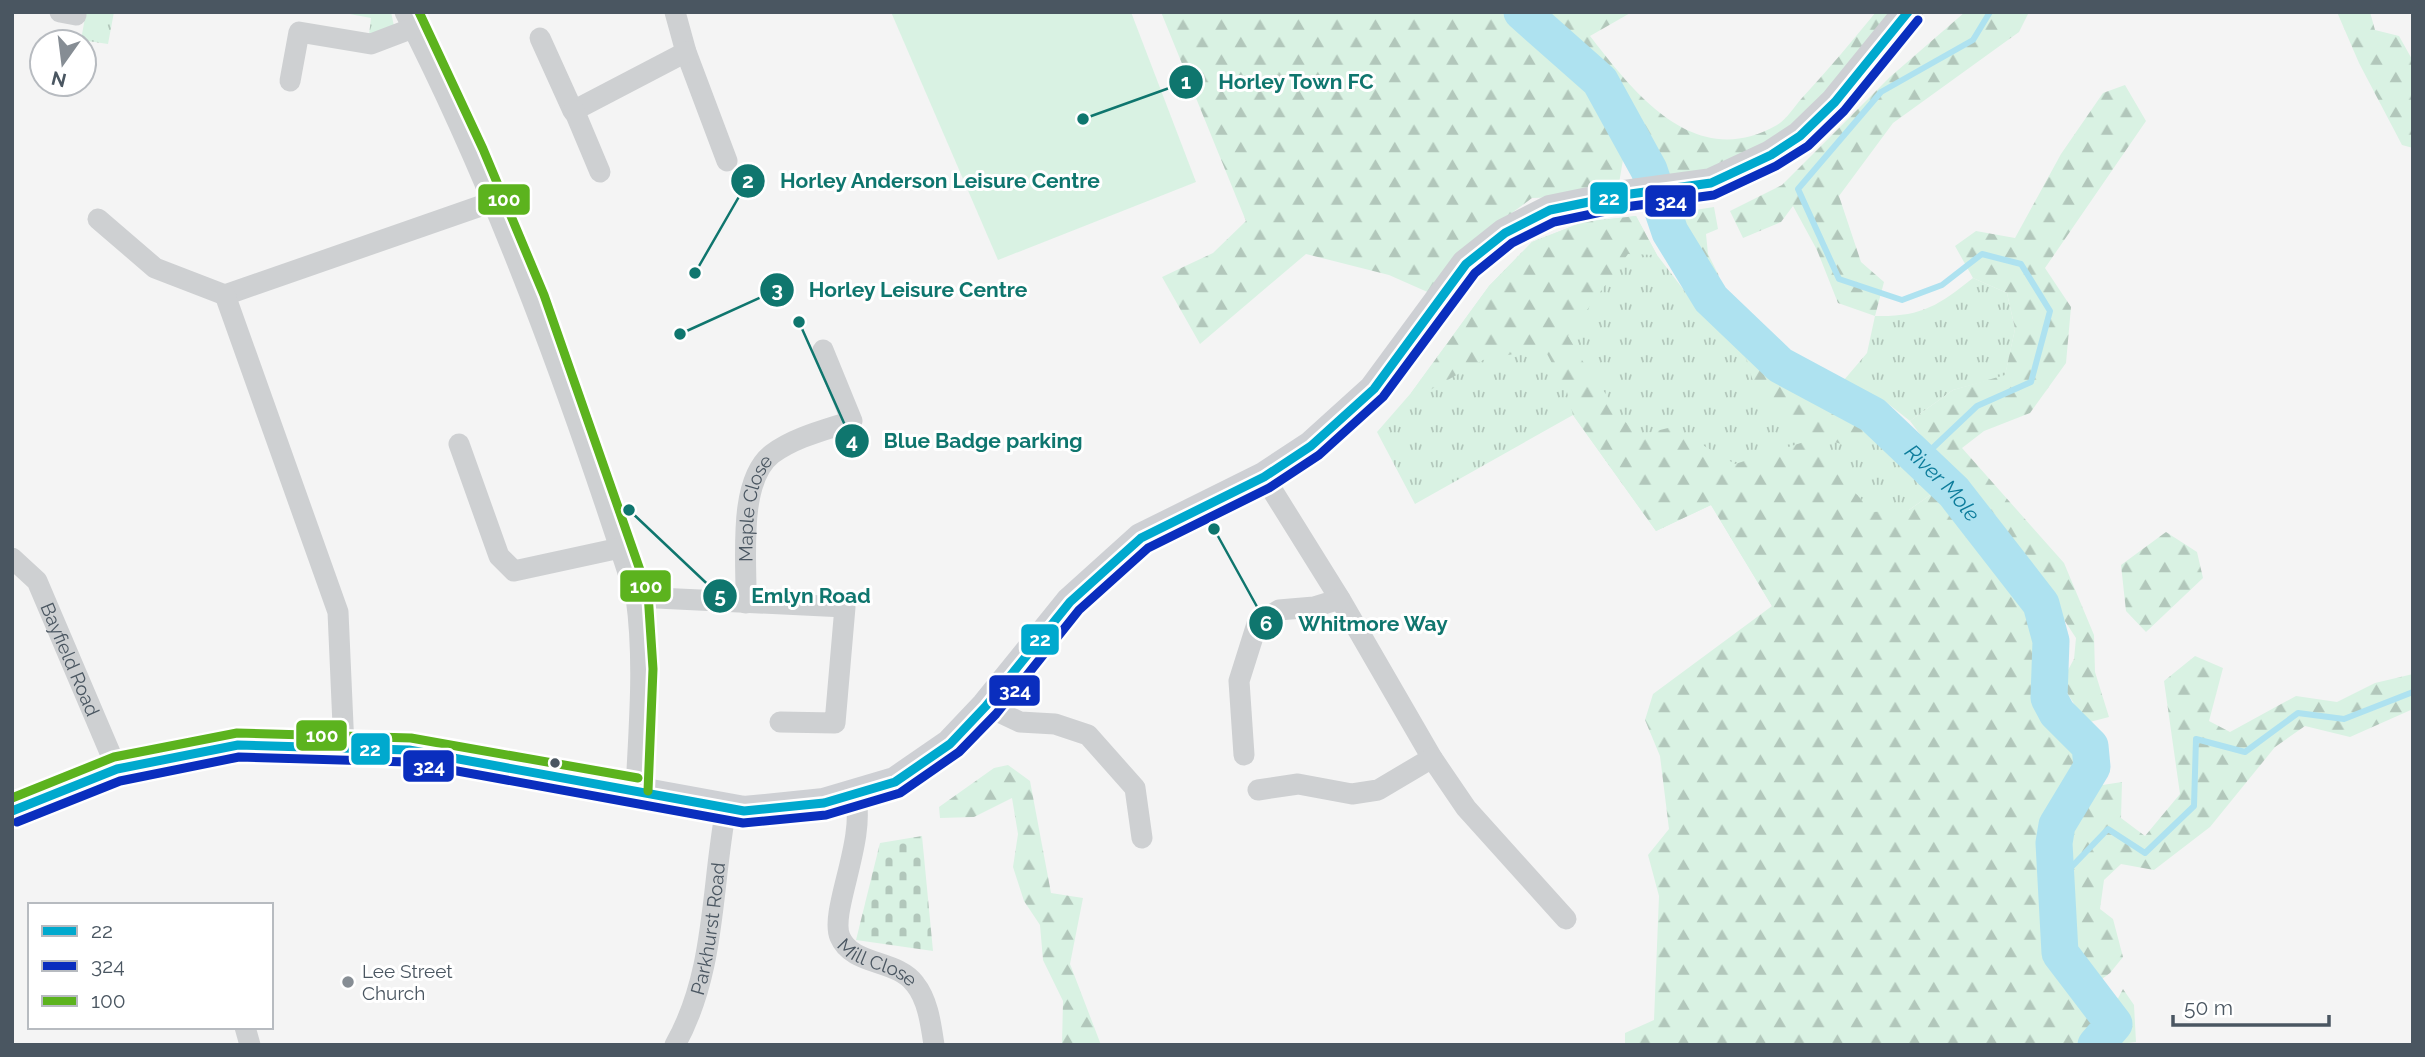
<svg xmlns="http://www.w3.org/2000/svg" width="2425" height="1057" viewBox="0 0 2425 1057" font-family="Raleway,sans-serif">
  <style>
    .grass { fill: url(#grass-tufts) }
    .forest { fill: url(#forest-firs) }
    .cemetery { fill: url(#cemetery-stones) }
    .pitch { fill: #d9f2e3 }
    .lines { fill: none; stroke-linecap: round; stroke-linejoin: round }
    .stream { stroke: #aee2f0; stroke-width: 6 }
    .river { stroke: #aee2f0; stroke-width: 37 }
    .street { stroke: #ced0d2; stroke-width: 21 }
    .secondary { stroke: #ced0d4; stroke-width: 30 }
    .bus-1-casing { stroke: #fff; stroke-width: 14 }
    .bus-2-casing { stroke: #fff; stroke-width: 14 }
    .bus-3-casing { stroke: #fff; stroke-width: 14 }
    .bus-1 { stroke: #00a9ce; stroke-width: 9 }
    .bus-2 { stroke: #0a2ebe; stroke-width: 9 }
    .bus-3 { stroke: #5cb31e; stroke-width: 9 }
    .bus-dot { fill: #4a5661; stroke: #fff; stroke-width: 2.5 }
    .poi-dot { fill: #868d94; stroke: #fff; stroke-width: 2.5 }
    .labels { text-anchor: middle; stroke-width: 6; stroke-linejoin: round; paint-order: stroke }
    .street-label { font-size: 19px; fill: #4a5661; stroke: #fff }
    .poi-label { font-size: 19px; fill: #4a5661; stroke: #fff; text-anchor: start }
    .water-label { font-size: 21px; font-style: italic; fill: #0c7c9b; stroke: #fff }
    .leader { fill: none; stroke: #0f766e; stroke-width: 2.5 }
    .callout-dot { fill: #0f766e; stroke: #fff; stroke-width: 2.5 }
    .mark-label { font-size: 21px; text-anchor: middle; font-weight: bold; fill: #fff }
    .callout-label { font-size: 21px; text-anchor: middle; font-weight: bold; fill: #0f766e; stroke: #fff; stroke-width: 6; stroke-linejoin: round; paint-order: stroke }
    .line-badge { stroke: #fff; stroke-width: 2.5 }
    .badge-label { font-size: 19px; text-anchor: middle; font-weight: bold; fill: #fff }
  </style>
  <defs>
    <pattern id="grass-tufts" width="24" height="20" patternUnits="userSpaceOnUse" patternTransform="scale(1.75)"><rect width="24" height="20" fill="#d9f2e3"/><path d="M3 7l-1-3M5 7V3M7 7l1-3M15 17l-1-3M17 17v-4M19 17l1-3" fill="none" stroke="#b2c7bb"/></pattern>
    <pattern id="forest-firs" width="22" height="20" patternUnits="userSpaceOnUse" patternTransform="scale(1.75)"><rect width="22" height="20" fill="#d9f2e3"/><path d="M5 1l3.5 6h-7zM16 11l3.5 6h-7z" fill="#b2c7bb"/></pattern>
    <pattern id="cemetery-stones" width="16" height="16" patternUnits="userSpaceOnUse" patternTransform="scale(1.75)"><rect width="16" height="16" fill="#d9f2e3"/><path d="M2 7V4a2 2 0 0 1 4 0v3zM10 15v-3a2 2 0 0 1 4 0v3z" fill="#b2c7bb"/></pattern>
  </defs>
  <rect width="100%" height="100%" fill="#f4f4f4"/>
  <g class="grass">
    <path d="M86 12H114L108 44 81 40Z"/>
    <path d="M339 12H391L394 26 369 35 371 18Z"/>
    <path d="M1636 216 1657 255 1693 302 1743 350 1792 386 1851 410 1877 440 1936 491 1772 606 1711 505 1656 531 1573 415 1415 504 1377 432 1411 393 1489 286 1532 242 1583 222Z"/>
    <path d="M1973 278 2007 293 2015 329 2005 376 1953 390 1910 421 1886 402 1844 380 1867 353 1875 316C1921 317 1938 306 1973 278Z"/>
  </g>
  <g class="forest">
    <path d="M1161 12H1501L1582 77 1624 154 1617 195 1532 198 1486 232 1432 294 1389 275 1306 254 1200 344 1162 277 1213 253 1246 221Z"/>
    <path d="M1535 12H1632L1590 36C1635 94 1695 172 1777 125 1786 120 1795 106 1802 98 1828 70 1852 41 1876 12H1900L1831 101 1737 167 1667 176 1620 100 1577 46Z"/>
    <path d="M1965 12H2029L2019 32 1893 123 1839 196 1861 262 1884 282 1875 316 1838 303 1817 250 1793 206 1781 222 1743 238 1730 211 1782 185 1890 77Z"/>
    <path d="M2337 12H2370L2375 30 2399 36 2413 61V148L2402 145 2359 63Z"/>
    <path d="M2125 85 2146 121 2045 268 2071 307 2066 363 2030 413 1984 431 1962 448 2064 563 2094 635 2095 672 2109 717 2086 723 2061 683 2074 659 2076 638 1996 516 1941 462 1910 421 1953 390 2005 375 2015 329 2007 293 1973 278 1955 246 1976 231 2015 238 2061 154 2103 93Z"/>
    <path d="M1714 207 1718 229 1706 234 1708 254 1719 276 1714 281 1696 258 1676 213Z"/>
    <path d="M1636 216 1657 255 1628 254 1568 336 1585 365 1636 436 1672 427 1735 464 1807 441 1873 512 1909 510 1936 491 2035 607 2044 653 2041 694 2049 717 2079 754 2076 775 2051 814 2045 848 2050 950 2057 966 2096 1014 2095 1036 2084 1045H1625V1033L1654 1020 1659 896 1648 855 1669 829 1660 756 1645 720 1653 694 1772 606 1711 505 1656 531 1573 415 1567 392 1544 348 1483 360 1423 394 1411 393 1489 286 1532 242 1583 222Z"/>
    <path d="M1743 350 1792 386 1851 410 1877 440 1855 448 1814 436 1771 408 1752 378Z"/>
    <path d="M2166 532 2197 552 2203 578 2146 632 2126 611 2121 565Z"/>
    <path d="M2195 656 2223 668 2209 721 2230 732 2296 696 2337 702 2375 683 2413 674V709L2350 737 2305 726 2275 747 2210 827 2154 870 2121 864 2104 880 2100 909 2113 919 2123 957 2110 973 2094 985 2074 960 2069 898 2071 828 2096 786 2122 782 2121 818 2145 836 2180 794 2164 681Z"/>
    <path d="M1008 765 1030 781 1051 893 1083 898 1070 964 1101 1045H1062L1063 1001 1043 960 1040 925 1024 901 1013 867 1018 834 1012 798 974 817 940 818 939 807 994 768Z"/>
    <path d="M2123 989 2134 1005 2136 1042 2111 1045 2123 1030 2116 1002Z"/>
  </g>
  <path class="cemetery" d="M922 836 933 951 856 940 880 843Z"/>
  <path class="pitch" d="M891 12H1131L1196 182 998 260Z"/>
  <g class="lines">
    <g class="stream">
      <path d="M1920 460 1977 406 2031 382 2050 311 2021 264 1982 254 1942 285 1902 300 1839 279 1798 189 1881 92 1973 40 1990 12"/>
      <path d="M2057 882 2108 829 2145 853 2194 806 2196 739 2245 752 2298 713 2344 719 2413 692"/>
    </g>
    <path class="river" id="s1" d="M1522 12 1600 81 1649 170 1670 232 1711 299 1780 365 1873 415 1954 492 2041 604 2051 641 2049 698 2057 713 2090 746 2092 767 2057 825 2054 843 2060 953 2114 1024 2096 1045"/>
    <g class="street">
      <path d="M60 12 76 15"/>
      <path d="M405 12C500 198 572 399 636 597 645 661 639 726 636 790"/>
      <path d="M675 12 686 52 727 161"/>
      <path d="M540 38 573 111 686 52"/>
      <path d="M290 81 299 32 371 44 413 28"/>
      <path d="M574 110 600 172"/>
      <path d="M98 219 155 268 225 295 492 202"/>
      <path d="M225 295 338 612 344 748"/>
      <path d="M459 444 499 556 514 571 620 548"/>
      <path d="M1264 477 1340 599 1432 758 1466 808 1566 919"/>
      <path id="s2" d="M12 558 37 581 117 769"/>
      <path d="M636 597 845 607 835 723 780 722"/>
      <path id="s3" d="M746 603C747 562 737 481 772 454 795 437 825 430 852 421L823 350"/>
      <path d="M986 706 1020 722 1055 724 1088 735 1135 788 1142 838"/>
      <path d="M1244 755 1239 681 1257 624 1279 610 1314 607 1340 599"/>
      <path d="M1258 790 1298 784 1352 794 1378 790 1432 758"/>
      <path id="s4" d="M855 795C867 839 829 912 840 937 852 966 897 959 915 984 928 1000 931 1025 934 1045"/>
      <path d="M245 1027 250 1045"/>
      <path id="s5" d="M675 1045C716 972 711 888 726 809"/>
    </g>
    <path class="secondary" d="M12 811 117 769 238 745 409 750 744 811 824 803 895 782 950 744 986 706 1070 602 1141 538 1264 477 1311 446 1374 389 1466 264 1505 233 1550 210 1623 195 1711 183 1771 155 1800 136 1835 102 1908 12"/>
    <defs>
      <path id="bus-1" d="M12 811 117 769 238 745 409 750 744 811 824 803 895 782 950 744 986 706 1070 602 1141 538 1264 477 1311 446 1374 389 1466 264 1505 233 1550 210 1623 195 1711 183 1771 155 1800 136 1835 102 1908 12"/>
      <path id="bus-2" d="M17 822 120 781 239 757 408 762 743 823 826 815 900 793 959 752 996 714 1079 610 1148 548 1269 488 1319 455 1383 397 1475 273 1512 243 1554 222 1625 207 1714 195 1776 166 1808 146 1844 111 1918 20"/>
      <g id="bus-3">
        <path d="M419 12 483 149 544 295 648 593 653 669 648 791"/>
        <path d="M12 798 114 757 237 733 411 738 638 778"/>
      </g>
    </defs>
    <use href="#bus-1" class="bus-1-casing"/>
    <use href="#bus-2" class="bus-2-casing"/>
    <use href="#bus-3" class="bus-3-casing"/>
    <use href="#bus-1" class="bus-1"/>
    <use href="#bus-2" class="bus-2"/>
    <use href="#bus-3" class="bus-3"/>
  </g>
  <circle class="bus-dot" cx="555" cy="763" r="6"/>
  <circle class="poi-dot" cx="348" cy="982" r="7"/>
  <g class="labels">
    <g class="street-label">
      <text dy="7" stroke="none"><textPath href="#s3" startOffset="96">Maple Close</textPath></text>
      <text dy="7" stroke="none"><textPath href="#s2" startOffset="119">Bayfield Road</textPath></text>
      <text dy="7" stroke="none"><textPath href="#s5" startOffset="122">Parkhurst Road</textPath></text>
      <text dy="7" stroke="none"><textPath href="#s4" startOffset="191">Mill Close</textPath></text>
    </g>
    <g class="poi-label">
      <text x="362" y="978">Lee Street<tspan x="362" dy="22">Church</tspan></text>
    </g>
    <g class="water-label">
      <text dy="7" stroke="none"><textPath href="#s1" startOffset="648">River Mole</textPath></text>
    </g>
  </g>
  <path class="leader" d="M1083 119L1186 82M695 273L748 181M680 334L777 290M799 322L852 441M629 510L720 596M1214 529L1266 623"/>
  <g class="callout-dot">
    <circle cx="1083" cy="119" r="7"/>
    <circle cx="695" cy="273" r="7"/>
    <circle cx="680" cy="334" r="7"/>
    <circle cx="799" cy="322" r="7"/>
    <circle cx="629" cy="510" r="7"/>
    <circle cx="1214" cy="529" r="7"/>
    <circle cx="1186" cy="82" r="18"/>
    <circle cx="748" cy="181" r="18"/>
    <circle cx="777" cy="290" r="18"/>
    <circle cx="852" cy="441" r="18"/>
    <circle cx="720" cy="596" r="18"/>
    <circle cx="1266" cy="623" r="18"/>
  </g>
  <g class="mark-label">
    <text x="1186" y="89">1</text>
    <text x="748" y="188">2</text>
    <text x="777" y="297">3</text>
    <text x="852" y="448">4</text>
    <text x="720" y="603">5</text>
    <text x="1266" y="631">6</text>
  </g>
  <g class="callout-label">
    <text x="1296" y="89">Horley Town FC</text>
    <text x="940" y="188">Horley Anderson Leisure Centre</text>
    <text x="918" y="297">Horley Leisure Centre</text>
    <text x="983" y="448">Blue Badge parking</text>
    <text x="811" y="603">Emlyn Road</text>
    <text x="1373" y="631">Whitmore Way</text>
  </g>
  <g class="line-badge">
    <rect x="1589" y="181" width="40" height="34" rx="7" fill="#00a9ce"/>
    <rect x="477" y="183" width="54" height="33" rx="7" fill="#5cb31e"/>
    <rect x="1644" y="184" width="53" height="34" rx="7" fill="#0a2ebe"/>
    <rect x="619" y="569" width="53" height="34" rx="7" fill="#5cb31e"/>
    <rect x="1020" y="623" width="40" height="33" rx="7" fill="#00a9ce"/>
    <rect x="988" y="674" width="53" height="33" rx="7" fill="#0a2ebe"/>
    <rect x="295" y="719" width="53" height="33" rx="7" fill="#5cb31e"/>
    <rect x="350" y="732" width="41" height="34" rx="7" fill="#00a9ce"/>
    <rect x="402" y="749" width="53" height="34" rx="7" fill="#0a2ebe"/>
  </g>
  <g class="badge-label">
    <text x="1609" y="205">22</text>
    <text x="504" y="206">100</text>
    <text x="1671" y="208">324</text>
    <text x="646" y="593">100</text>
    <text x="1040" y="646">22</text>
    <text x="1015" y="697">324</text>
    <text x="322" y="742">100</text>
    <text x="370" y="756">22</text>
    <text x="429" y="773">324</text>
  </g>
  <rect width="2425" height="1057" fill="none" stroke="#4a5661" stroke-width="28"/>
  <rect x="28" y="903" width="245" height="126" fill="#ffffff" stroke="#b7bbc0" stroke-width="2"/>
  <rect x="42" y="926" width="35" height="10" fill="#00a9ce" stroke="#b7bbc0" stroke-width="2"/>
  <text x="91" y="938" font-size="21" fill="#4a5661">22</text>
  <rect x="42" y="961" width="35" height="10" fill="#0a2ebe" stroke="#b7bbc0" stroke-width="2"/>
  <text x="91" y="973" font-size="21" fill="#4a5661">324</text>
  <rect x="42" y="996" width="35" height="10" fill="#5cb31e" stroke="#b7bbc0" stroke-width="2"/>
  <text x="91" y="1008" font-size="21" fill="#4a5661">100</text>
  <g transform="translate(63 63) rotate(194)"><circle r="33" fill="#ffffff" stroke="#b7bbc0" stroke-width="2"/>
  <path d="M0-5L12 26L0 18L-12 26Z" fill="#868d94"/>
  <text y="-10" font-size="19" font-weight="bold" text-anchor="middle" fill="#4a5661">N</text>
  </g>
  <path d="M2173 1015v10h156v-10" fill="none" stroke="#4a5661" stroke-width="3.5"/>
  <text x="2184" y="1015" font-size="21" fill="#4a5661" stroke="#ffffff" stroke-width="5" paint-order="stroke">50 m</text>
</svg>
